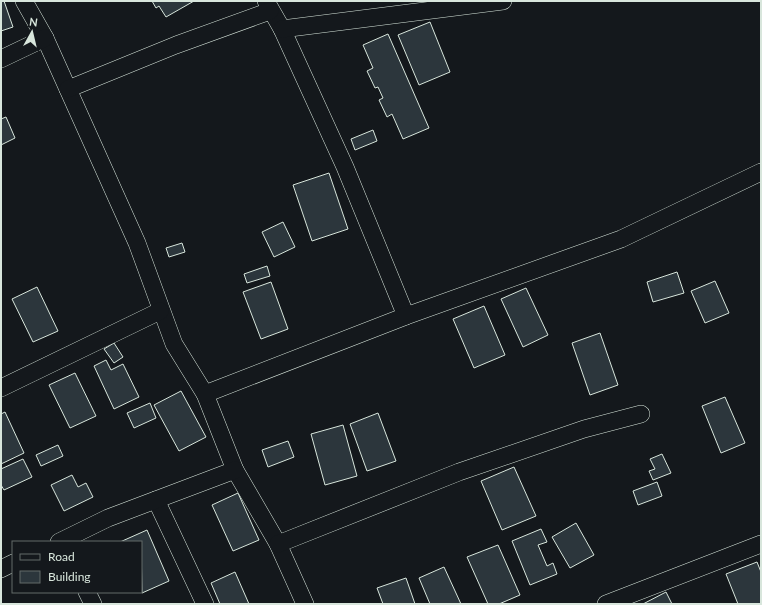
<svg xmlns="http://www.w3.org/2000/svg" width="762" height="605" viewBox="0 0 762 605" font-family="Lato,sans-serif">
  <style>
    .building { fill: #2c363c; stroke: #d8e6dc }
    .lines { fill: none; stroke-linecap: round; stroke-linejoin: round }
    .minor-casing { stroke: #d8e6dc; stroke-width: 18 }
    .minor { stroke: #14181c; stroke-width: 17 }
  </style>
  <rect width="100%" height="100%" fill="#14181c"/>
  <g class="building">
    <path d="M1 1H4L13 27 1 31Z"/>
    <path d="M152 1H194L166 17 159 6 156 8Z"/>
    <path d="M430 22 450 72 419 85 398 35Z"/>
    <path d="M388 34 429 128 403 139 392 114 387 117 379 100 383 98 378 87 375 88 367 71 373 68 363 45Z"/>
    <path d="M6 117 15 138 1 145V119Z"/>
    <path d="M373 130 377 141 355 150 351 139Z"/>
    <path d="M329 173 348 229 312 241 293 185Z"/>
    <path d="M283 222 295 247 274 257 262 232Z"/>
    <path d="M182 243 185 252 169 257 166 248Z"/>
    <path d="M267 266 270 276 247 283 244 274Z"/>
    <path d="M677 272 684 293 653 302 647 282Z"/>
    <path d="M715 281 729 313 705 323 691 291Z"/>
    <path d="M271 282 288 329 261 339 243 292Z"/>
    <path d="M37 287 58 331 33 342 12 299Z"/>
    <path d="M526 288 548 335 523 347 501 299Z"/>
    <path d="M484 306 505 355 474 368 453 319Z"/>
    <path d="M600 333 618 385 590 395 572 343Z"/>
    <path d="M114 343 123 357 114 363 104 349Z"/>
    <path d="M106 360 111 370 123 364 139 397 114 409 94 366Z"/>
    <path d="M75 373 96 416 70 428 49 385Z"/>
    <path d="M181 391 206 437 179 451 154 405Z"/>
    <path d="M725 397 745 443 721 453 702 406Z"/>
    <path d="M150 403 156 418 134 428 127 413Z"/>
    <path d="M5 412 24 453 1 464V414Z"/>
    <path d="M378 413 396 461 367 471 350 424Z"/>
    <path d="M343 425 357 476 325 485 311 434Z"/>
    <path d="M288 441 294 457 268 467 262 450Z"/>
    <path d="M58 445 63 456 41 466 36 455Z"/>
    <path d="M662 454 671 473 653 480 649 471 655 469 650 459Z"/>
    <path d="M23 459 32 477 4 490 1 485V469Z"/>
    <path d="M514 467 536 516 502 530 481 481Z"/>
    <path d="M72 475 78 487 86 483 93 497 64 511 51 485Z"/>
    <path d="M657 482 662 496 638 505 633 491Z"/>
    <path d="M238 493 259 540 233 551 212 505Z"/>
    <path d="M576 523 594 555 570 568 552 537Z"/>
    <path d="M541 529 547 542 538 545 547 566 553 563 557 574 530 585 512 541Z"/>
    <path d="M147 530 169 581 142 593 141 542H120Z"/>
    <path d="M498 545 520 595 499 604H488L467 557Z"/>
    <path d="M757 562 761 572V604H738L726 574Z"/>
    <path d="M444 567 461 604H430L419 578Z"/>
    <path d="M235 572 249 604H220L211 583Z"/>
    <path d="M406 578 415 604H383L377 588Z"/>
    <path d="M666 592 672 604H643Z"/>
  </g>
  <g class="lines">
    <defs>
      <g id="minor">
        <path d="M24 1 45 38 137 243 174 344 205 394 235 470 278 544 305 604"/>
        <path d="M266 1 282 29 345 167 406 316"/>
        <path d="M282 29 503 1"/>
        <path d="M1 59 45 38"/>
        <path d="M68 89 176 45 270 11"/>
        <path d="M1 388 160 311"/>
        <path d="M205 394 406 316 621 239 761 172"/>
        <path d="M156 500 205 604"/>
        <path d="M59 542 108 518 235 470"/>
        <path d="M278 544 459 472 584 429 641 414"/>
        <path d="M1 569 13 563"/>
        <path d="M87 592 93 604"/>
        <path d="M606 604 761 544"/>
      </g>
    </defs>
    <use href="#minor" class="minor-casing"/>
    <use href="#minor" class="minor"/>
  </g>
  <rect width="762" height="605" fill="none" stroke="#d8e6dc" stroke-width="4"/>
  <rect x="12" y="541" width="130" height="52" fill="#14181c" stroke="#626a69"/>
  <rect x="20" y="554" width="20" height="6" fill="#14181c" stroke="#626a69"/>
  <text x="48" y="561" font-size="12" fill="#d8e6dc">Road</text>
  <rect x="20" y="571" width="20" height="12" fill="#2c363c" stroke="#626a69"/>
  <text x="48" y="581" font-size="12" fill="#d8e6dc">Building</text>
  <g transform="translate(32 32) rotate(8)" stroke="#14181c" stroke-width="3" paint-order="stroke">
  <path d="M0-3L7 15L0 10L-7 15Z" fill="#d8e6dc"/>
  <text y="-6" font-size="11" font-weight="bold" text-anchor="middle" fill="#d8e6dc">N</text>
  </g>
</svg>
